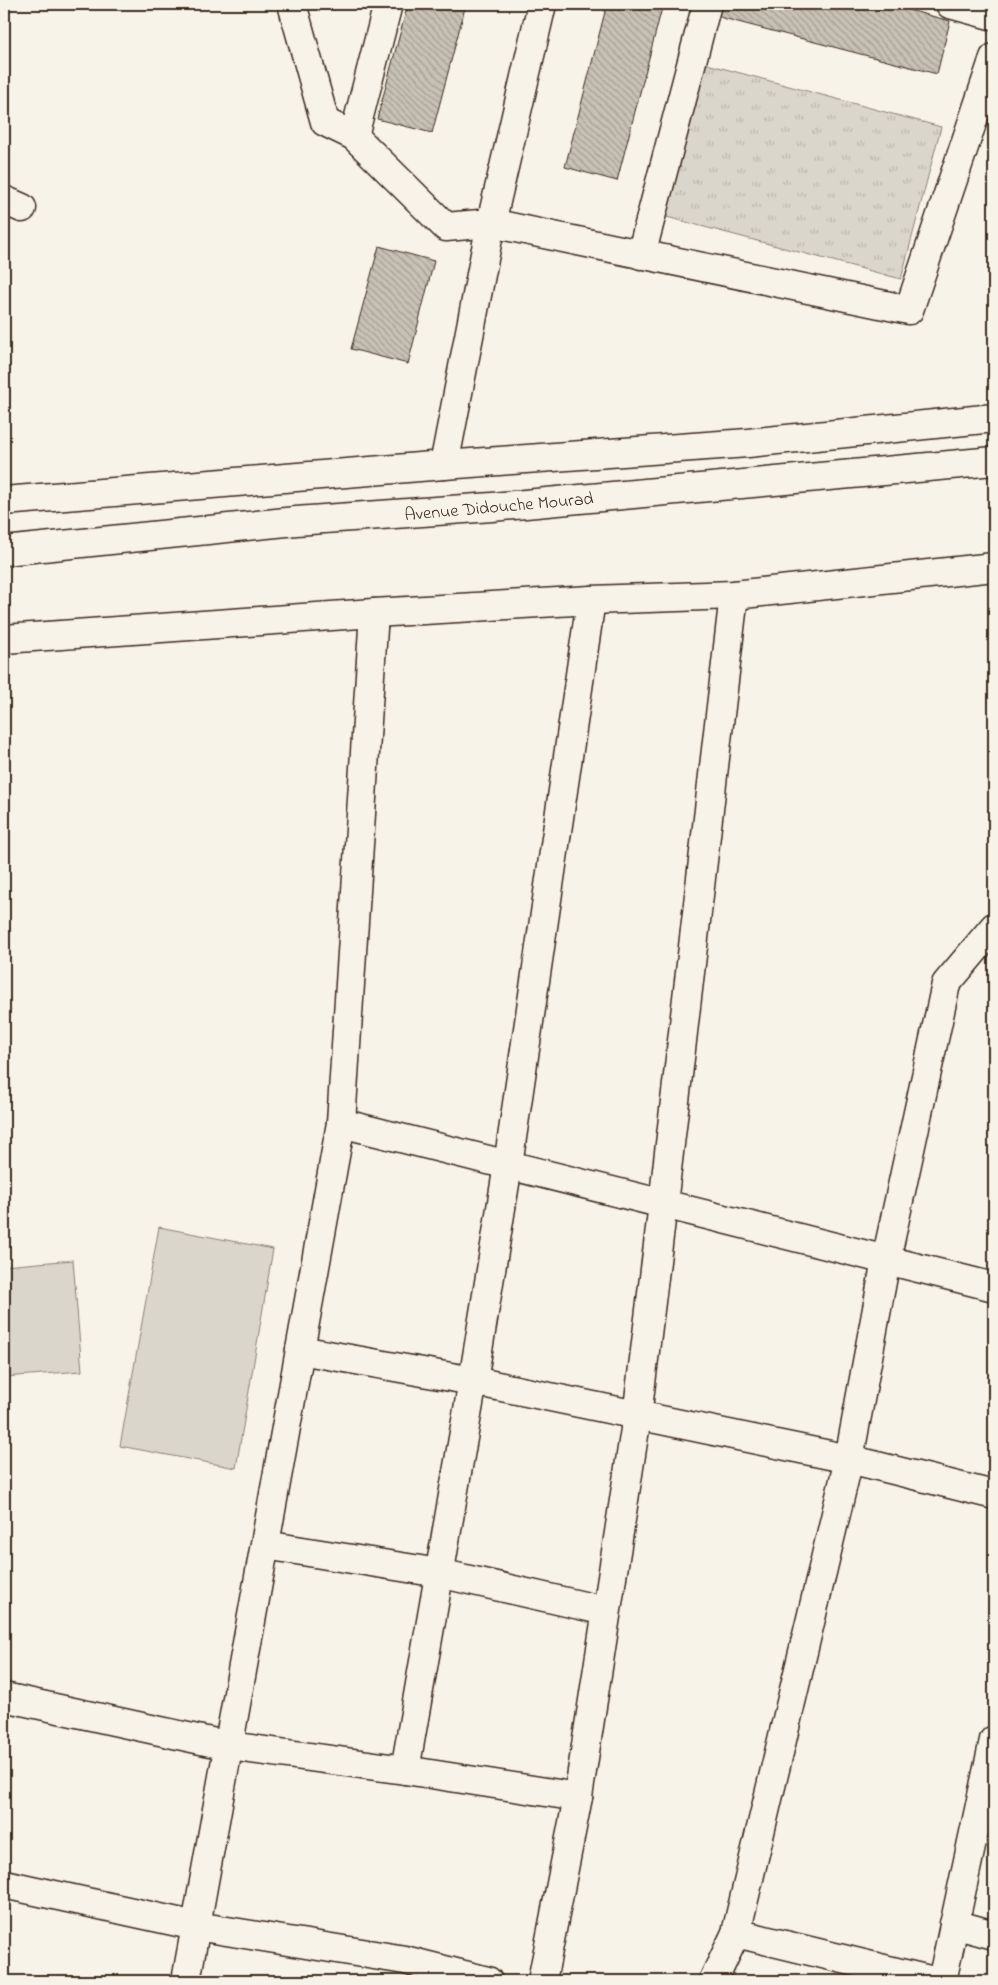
<svg xmlns="http://www.w3.org/2000/svg" width="998" height="1985" viewBox="0 0 998 1985" font-family="'Indie Flower',sans-serif">
  <style>
    .grass { fill: url(#grass-tufts); stroke: #8b8074 }
    .pitch { fill: #dbd6cb; stroke: #8b8074 }
    .building { fill: url(#building-back-hatch); stroke: #3b2a1e }
    .lines { fill: none; stroke-linecap: round; stroke-linejoin: round }
    .minor-casing { stroke: #3b2a1e; stroke-width: 31 }
    .major-casing { stroke: #3b2a1e; stroke-width: 31 }
    .minor { stroke: #f7f3e8; stroke-width: 28 }
    .major { stroke: #f7f3e8; stroke-width: 28 }
    .labels { text-anchor: middle; stroke-width: 5; stroke-linejoin: round; paint-order: stroke }
    .street-label { font-size: 18px; fill: #3b2a1e; stroke: #f7f3e8 }
  </style>
  <defs>
    <pattern id="grass-tufts" width="24" height="20" patternUnits="userSpaceOnUse" patternTransform="scale(1.25)"><rect width="24" height="20" fill="#dbd6cb"/><path d="M3 7l-1-3M5 7V3M7 7l1-3M15 17l-1-3M17 17v-4M19 17l1-3" fill="none" stroke="#bdb8ae"/></pattern>
    <pattern id="building-back-hatch" width="6" height="6" patternUnits="userSpaceOnUse" patternTransform="scale(1.25)"><rect width="6" height="6" fill="#c8c1b6"/><path d="M-1 5l2 2M0 0l6 6M5-1l2 2" fill="none" stroke="#a49d93"/></pattern>
  </defs>
  <rect width="100%" height="100%" fill="#f7f3e8"/>
  <filter id="ink" filterUnits="userSpaceOnUse"><feTurbulence type="fractalNoise" baseFrequency=".02" numOctaves="2"/><feDisplacementMap in="SourceGraphic" scale="10" xChannelSelector="R" yChannelSelector="G"/><feConvolveMatrix kernelMatrix="1 2 1 2 8 2 1 2 1" color-interpolation-filters="sRGB"/></filter>
  <g filter="url(#ink)">
    <path class="grass" d="M703 63 941 127 901 279 663 216Z"/>
    <g class="pitch">
      <path d="M159 1227 273 1249 236 1468 120 1446Z"/>
      <path d="M73 1260 82 1371 4 1377V1266Z"/>
    </g>
    <g class="building">
      <path d="M408 4H466L432 133 377 119Z"/>
      <path d="M607 4H663L617 181 565 167Z"/>
      <path d="M718 4H887L950 21 937 74 715 16Z"/>
      <path d="M379 246 434 261 408 364 351 349Z"/>
    </g>
    <g class="lines">
      <defs>
        <g id="minor">
          <path d="M292 4 325 122 354 136 446 227 491 223 909 310 994 58"/>
          <path d="M950 4 994 16"/>
          <path d="M354 136 388 4"/>
          <path d="M4 200 22 208"/>
          <path d="M641 255 707 4"/>
          <path d="M444 465 491 223 542 4"/>
          <path d="M374 613 341 1123 994 1287"/>
          <path d="M4 639 374 613 591 600 734 595 994 567"/>
          <path d="M300 1350 473 1381 849 1459 994 1495"/>
          <path d="M265 1545 439 1573 606 1611"/>
          <path d="M4 1697 229 1746 405 1770 578 1797"/>
          <path d="M405 1770 473 1381 508 1165 591 600"/>
          <path d="M4 1884 196 1926 405 1960 488 1981"/>
          <path d="M954 1924 994 1935"/>
          <path d="M736 1933 934 1981"/>
          <path d="M186 1981 341 1123"/>
          <path d="M542 1981 578 1797 637 1416 663 1204 734 595"/>
          <path d="M713 1981 736 1933 849 1459 886 1260 946 984 994 927"/>
          <path d="M942 1981 994 1740"/>
        </g>
        <g id="major">
          <path d="M4 501 444 465 748 443 994 418"/>
          <path d="M4 551 296 521 492 507 994 461"/>
        </g>
      </defs>
      <use href="#minor" class="minor-casing"/>
      <use href="#major" class="major-casing"/>
      <use href="#minor" class="minor"/>
      <use href="#major" class="major"/>
    </g>
  </g>
  <g class="labels">
    <g class="street-label">
      <text transform="translate(499 506) rotate(-5)" y="6">Avenue Didouche Mourad</text>
    </g>
  </g>
  <rect width="998" height="1985" fill="none" stroke="#f7f3e8" stroke-width="20"/>
  <rect x="10" y="10" width="978" height="1965" fill="none" stroke="#3b2a1e" stroke-width="2" filter="url(#ink)"/>
</svg>
